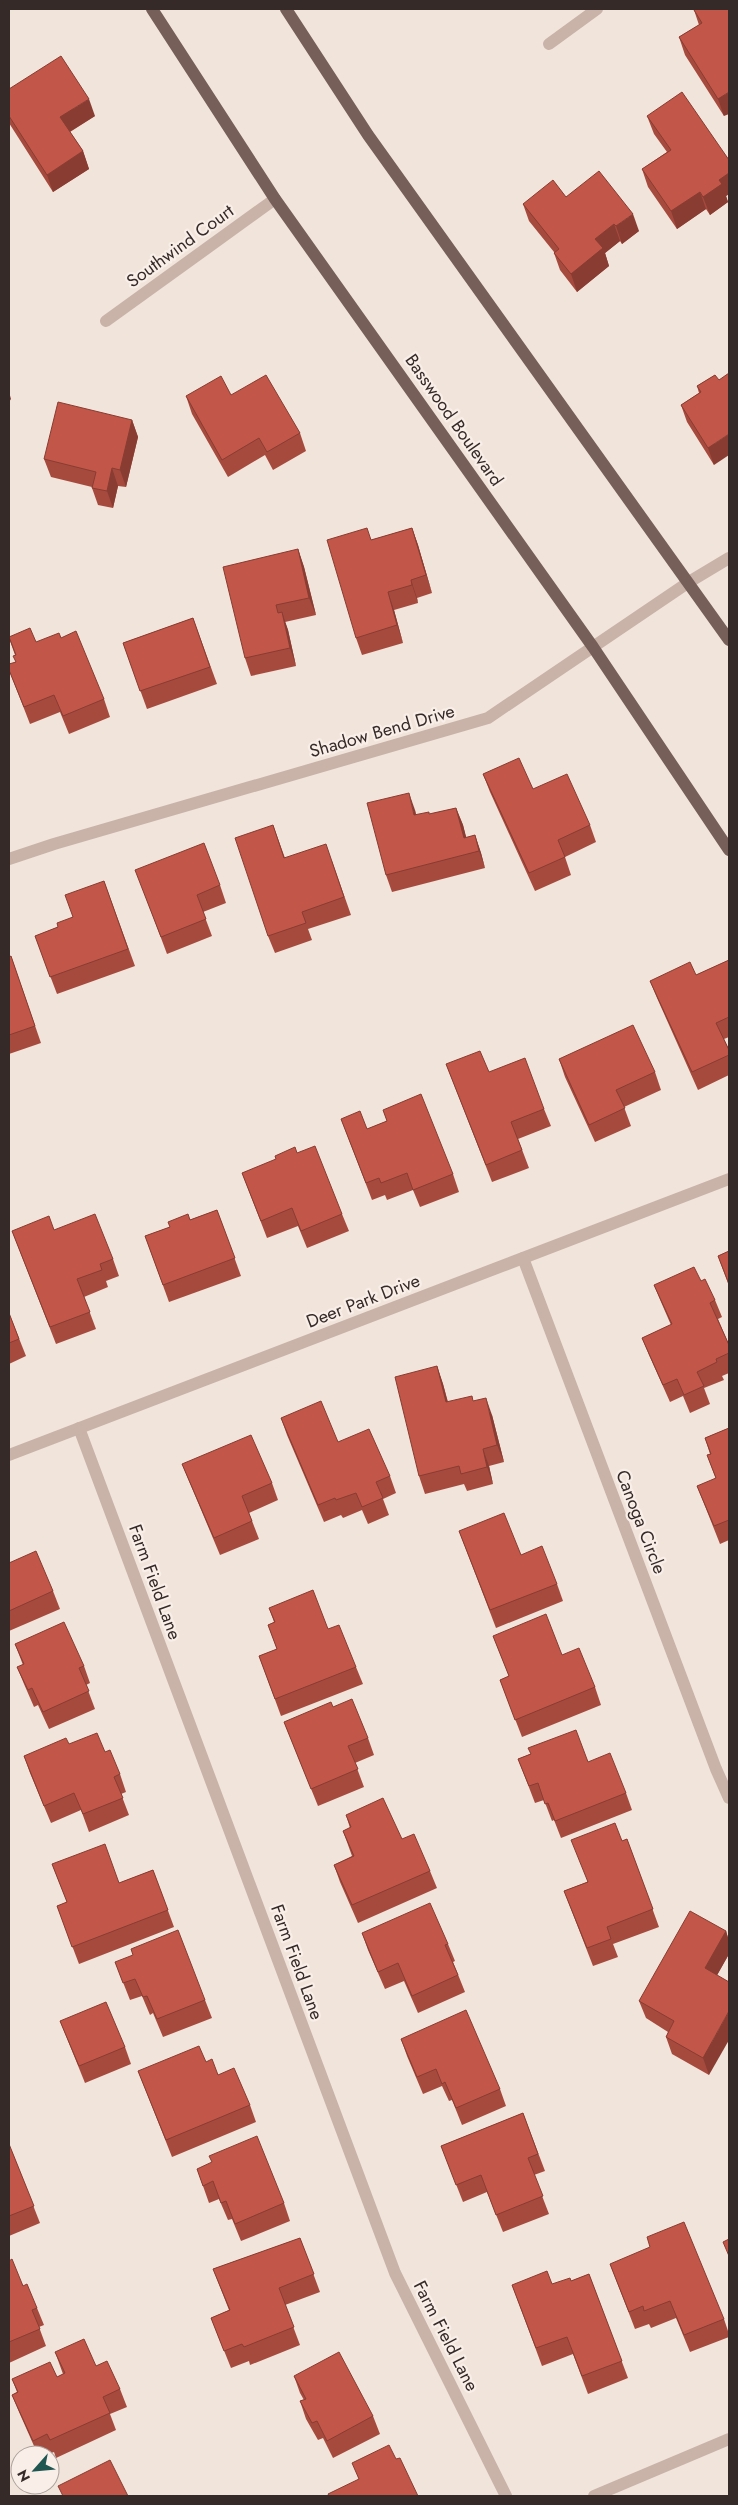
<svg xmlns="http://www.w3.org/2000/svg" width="738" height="2505" viewBox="0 0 738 2505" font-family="Jost,sans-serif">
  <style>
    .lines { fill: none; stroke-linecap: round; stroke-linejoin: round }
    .minor { stroke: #c9b2a8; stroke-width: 12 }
    .major { stroke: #775f59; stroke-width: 12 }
    .wall { fill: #a74a3e }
    .shaded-wall { fill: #883c32 }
    .building { fill: #c25648; stroke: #883c32 }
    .labels { text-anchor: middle; stroke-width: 4.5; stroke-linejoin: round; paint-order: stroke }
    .street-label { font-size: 18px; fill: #362a28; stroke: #f9efe8 }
  </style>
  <rect width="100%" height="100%" fill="#f1e4db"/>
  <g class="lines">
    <g class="minor">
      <path d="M549 44 597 9"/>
      <path d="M106 321 275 199"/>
      <path d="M9 859 54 844 488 718 689 582 729 558"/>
      <path d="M523 1258 716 1769 729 1798"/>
      <path d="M79 1428 395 2273 506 2496"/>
      <path d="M9 1455 729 1179"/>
      <path d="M594 2496 729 2439"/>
    </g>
    <g class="major">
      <path d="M152 9 275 199 593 647 729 850"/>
      <path d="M286 9 368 135 729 640"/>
    </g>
  </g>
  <g class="wall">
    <path d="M729 9 724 116 685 55 679 37 699 25 694 10Z"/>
    <path d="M9 89 95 116 70 132 83 151 89 169 53 192 9 123Z"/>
    <path d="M647 116 729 160V194L726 196 728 202 710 215 706 209 677 229 648 187 642 169 667 152 654 134Z"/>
    <path d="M566 197 639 231 622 244 620 241 605 253 609 266 577 292 560 270 554 253V252L529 221 523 204Z"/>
    <path d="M715 375 714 465 687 422 681 405 699 393 697 386Z"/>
    <path d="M231 395 300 433 306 451 273 470 265 455 228 477 192 414 186 396Z"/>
    <path d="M132 420 138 437 126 487 118 486 113 508 98 505 92 488V487L51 477 44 459Z"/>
    <path d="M412 528 418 545 432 593 417 598 418 603 394 610 403 643 362 655 356 638 371 540Z"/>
    <path d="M298 549 304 567 316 615 285 622 288 630 296 666 251 676 245 658Z"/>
    <path d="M193 618 217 684 147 709 123 643Z"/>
    <path d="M9 638 36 642 104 699 110 717 69 734 60 712 30 724 9 670 16 662 15 655Z"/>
    <path d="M483 774 533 789 590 825 596 842 565 857 571 875 535 891 490 792Z"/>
    <path d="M456 808 463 825 466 838 475 835 481 853 485 868 392 892 386 875 415 810 416 815 430 814Z"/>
    <path d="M273 825 285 858 332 861 351 915 308 929 312 940 275 953 268 936Z"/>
    <path d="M104 881 135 966 57 994 35 936 58 927 73 917Z"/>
    <path d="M220 885 226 903 203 912 212 936 167 954 142 887Z"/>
    <path d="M11 956 41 1043 9 1054V957Z"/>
    <path d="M729 960V1037L724 1039 729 1050V1075L698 1090 657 998 650 981 696 975Z"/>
    <path d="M559 1059 655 1072 661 1090 624 1107 631 1126 595 1142 565 1077Z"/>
    <path d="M446 1064 544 1109 551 1126 518 1139 529 1168 492 1182Z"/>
    <path d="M383 1110 453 1174 459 1192 420 1207 413 1190 387 1200 385 1195 372 1200 341 1119 367 1129 387 1121Z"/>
    <path d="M297 1153 342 1214 349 1231 307 1248 298 1226 267 1238 242 1173Z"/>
    <path d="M217 1210 241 1276 169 1302 145 1236Z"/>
    <path d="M54 1230 113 1259 119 1276 106 1281 108 1287 84 1297 96 1329 56 1344 12 1231Z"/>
    <path d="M729 1251V1286L718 1256Z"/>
    <path d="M701 1281 715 1300 722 1317 718 1319 729 1345V1373L722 1376 724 1380 704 1388 710 1404 690 1413 683 1396 670 1402 649 1355 642 1338 671 1325 661 1302 654 1285Z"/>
    <path d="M9 1313 26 1356 9 1364Z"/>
    <path d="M437 1366 443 1384 448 1402 473 1401 492 1415 504 1462 489 1466 493 1484 467 1491 464 1484 425 1494 419 1476Z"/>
    <path d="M281 1418 338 1442 390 1476 396 1493 383 1499 389 1515 368 1524 362 1510 343 1518 341 1515 324 1522 287 1435Z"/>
    <path d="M729 1428V1540L720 1544 697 1486 716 1479 707 1455 710 1454 705 1438Z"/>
    <path d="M182 1464 272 1483 278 1500 249 1513 259 1539 220 1555 189 1481Z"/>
    <path d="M459 1531 521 1555 557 1584 563 1601 496 1628Z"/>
    <path d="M9 1563 53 1591 60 1609 9 1631Z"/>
    <path d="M269 1608 328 1629 356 1667 363 1684 281 1716 259 1656 277 1649 268 1625 274 1622Z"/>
    <path d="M493 1636 562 1655 595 1687 601 1705 522 1737 500 1680 509 1676Z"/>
    <path d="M15 1644 84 1666 90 1683 86 1685 95 1709 49 1729 38 1705 34 1707 24 1684 17 1667 23 1665Z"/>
    <path d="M284 1722 368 1738 374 1755 355 1763 364 1787 318 1806Z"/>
    <path d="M69 1744 105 1752 120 1774 126 1792 121 1794 129 1815 89 1832 81 1810 51 1823 30 1773 24 1756Z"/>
    <path d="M530 1754 588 1762 626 1793 632 1810 561 1838 554 1820 552 1821 544 1800 535 1803 525 1777 518 1759Z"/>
    <path d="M346 1815 402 1839 430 1871 437 1888 358 1923 340 1882 334 1865 352 1856 343 1831 350 1828Z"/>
    <path d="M627 1839 659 1927 613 1944 618 1957 593 1966 564 1891 587 1882 622 1841Z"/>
    <path d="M52 1864 119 1883 153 1870 174 1927 79 1964 57 1906 67 1902Z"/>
    <path d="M726 1931 729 1941V1954L717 1975 709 2075 672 2054 666 2037 668 2032 646 2018 639 2001Z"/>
    <path d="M362 1933 448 1944 455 1961 453 1962 465 1992 418 2013 404 1981 385 1989 368 1950Z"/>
    <path d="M115 1962 205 2000 212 2018 163 2037 153 2013 150 2015 142 1996 130 2000Z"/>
    <path d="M60 2021 125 2047 131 2064 85 2083Z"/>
    <path d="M401 2039 500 2089 506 2106 462 2125 452 2100 449 2101 442 2086 423 2094 407 2056Z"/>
    <path d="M206 2062 218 2075 250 2105 256 2122 172 2157 138 2071Z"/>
    <path d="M523 2113 545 2171 534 2175 549 2214 503 2232 487 2192 463 2202 441 2146Z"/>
    <path d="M9 2144 40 2223 9 2236Z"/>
    <path d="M197 2169 284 2203 290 2221 241 2241 232 2219 228 2220 219 2199 209 2203Z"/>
    <path d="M300 2238 320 2292 285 2305 300 2345 250 2365 249 2361 231 2368 211 2318 229 2310 213 2269Z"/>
    <path d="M9 2261 23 2286 37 2308 44 2325 39 2327 46 2346 9 2363Z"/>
    <path d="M610 2264 724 2319 729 2334V2337L690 2352 676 2318 651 2328 649 2324 635 2329Z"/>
    <path d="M589 2274 628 2378 588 2394 573 2354 542 2366 512 2285 552 2284 571 2281Z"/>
    <path d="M55 2352 96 2366 120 2389 127 2407 110 2414 116 2430 56 2458 54 2452 46 2455H38L19 2412 12 2395 17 2392 12 2379 57 2377 63 2374Z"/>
    <path d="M294 2376 373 2416 380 2434 333 2458 323 2438 318 2440 306 2419 300 2401 304 2400 300 2393Z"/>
  </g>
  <g class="shaded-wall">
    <path d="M729 92V114L724 116 718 99Z"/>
    <path d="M89 99 95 116 66 134 60 117Z"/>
    <path d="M83 151 89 169 53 192 47 175Z"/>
    <path d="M729 173V194L726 196 728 202 710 215 703 197 719 180Z"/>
    <path d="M700 192 706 209 677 229 671 211Z"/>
    <path d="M633 214 639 231 622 244 616 226Z"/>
    <path d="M614 224 620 241 605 253 609 266 577 292 571 274 595 239Z"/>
    <path d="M9 392 11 399 9 402Z"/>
    <path d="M132 420 138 437 126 487 120 470Z"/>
    <path d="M729 434V455L714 465 708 448Z"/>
    <path d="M112 468 118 486 113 508 107 491Z"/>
    <path d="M412 528 418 545 432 593 426 575Z"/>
    <path d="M298 549 304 567 316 615 309 598Z"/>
    <path d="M411 580 417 598 418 603 412 585Z"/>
    <path d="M388 592 394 610 403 643 397 625Z"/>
    <path d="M282 612 288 630 296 666 290 648Z"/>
    <path d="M409 793 415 810 420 833 414 815Z"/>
    <path d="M456 808 463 825 471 855 464 838Z"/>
    <path d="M475 835 481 853 485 868 479 851Z"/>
    <path d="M437 1366 443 1384 452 1419 446 1402Z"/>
    <path d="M486 1398 492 1415 504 1462 497 1445Z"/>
    <path d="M483 1449 489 1466 493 1484 487 1467Z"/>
    <path d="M726 1931 729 1941V1954L711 1986 705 1968Z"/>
    <path d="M729 2011V2040L709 2075 703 2058Z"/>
  </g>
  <g class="building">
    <path d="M696 9H729V92L718 99 679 37 702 23 694 10Z"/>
    <path d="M61 56 89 99 60 117 83 151 47 175 9 116V89Z"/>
    <path d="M682 92 729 160V173L719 180 722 184 703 197 700 192 671 211 642 169 671 150 647 116Z"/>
    <path d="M599 171 633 214 616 226 614 224 595 239 603 248 571 274 554 253 559 249 523 204 553 180 566 197Z"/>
    <path d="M729 373V434L708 448 681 405 701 392 697 386 715 375 719 380Z"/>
    <path d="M266 375 300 433 267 452 259 438 222 460 186 396 221 376 231 395Z"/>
    <path d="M58 402 132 420 120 470 112 468 107 491 92 488 96 472 44 459Z"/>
    <path d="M367 528 371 540 412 528 426 575 411 580 412 585 388 592 397 625 356 638 327 540Z"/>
    <path d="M298 549 309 598 276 605 278 613 282 612 290 648 245 658 223 567Z"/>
    <path d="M193 618 210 667 140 691 123 643Z"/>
    <path d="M30 628 36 642 59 633 61 638 76 631 104 699 63 716 54 695 24 707 9 670V664L16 662 13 656 16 655 9 637Z"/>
    <path d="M519 758 533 789 567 774 590 825 558 840 565 857 529 873 483 774Z"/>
    <path d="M409 793 414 815 429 812V814L456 808 464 838 475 835 479 851 386 875 367 803Z"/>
    <path d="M273 825 284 858 326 844 344 897 302 912 306 923 268 936 235 838Z"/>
    <path d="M204 843 220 885 197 895 206 919 161 937 135 870Z"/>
    <path d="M104 881 128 949 50 977 35 936 58 927 57 923 73 917 65 895Z"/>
    <path d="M11 956 35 1026 9 1035V957Z"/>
    <path d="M729 960V1017L716 1023 729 1050V1055L692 1072 650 981 690 962 696 975Z"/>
    <path d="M633 1025 655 1072 616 1090 625 1108 589 1125 559 1059Z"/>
    <path d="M480 1051 489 1072 525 1058 544 1109 511 1122 522 1150 486 1165 446 1064Z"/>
    <path d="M421 1094 453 1174 413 1190 407 1173 381 1183 379 1178 366 1183 341 1119 360 1111 367 1129 387 1121 383 1110Z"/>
    <path d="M315 1146 342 1214 301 1231 292 1208 261 1221 242 1173 276 1159 275 1156 295 1147 297 1153Z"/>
    <path d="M217 1210 235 1258 163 1285 145 1236 170 1227 168 1222 188 1214 190 1220Z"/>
    <path d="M95 1214 113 1259 100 1264 102 1270 77 1279 90 1312 50 1327 12 1231 49 1216 54 1230Z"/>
    <path d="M729 1251V1284L718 1256Z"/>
    <path d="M694 1267 701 1281 705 1279 715 1300 710 1303 729 1345V1353L716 1359 717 1362 697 1372 704 1386 684 1395 677 1379 663 1385 642 1338 672 1324 654 1285Z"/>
    <path d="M9 1313 19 1339 9 1343Z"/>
    <path d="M437 1366 446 1402 472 1396 473 1401 486 1398 497 1445 483 1449 487 1467 461 1474 459 1466 419 1476 395 1377Z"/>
    <path d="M321 1401 338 1442 369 1429 390 1476 376 1482 383 1498 362 1507 356 1493 336 1500 335 1498 318 1505 281 1418Z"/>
    <path d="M729 1428V1520L714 1526 697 1486 716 1478 707 1455 711 1454 705 1438Z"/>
    <path d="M251 1435 272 1483 242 1496 252 1521 214 1538 182 1464Z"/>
    <path d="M504 1513 521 1555 542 1546 557 1584 490 1610 459 1531Z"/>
    <path d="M36 1551 53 1591 9 1611V1563Z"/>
    <path d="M313 1590 328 1629 339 1625 356 1667 275 1699 259 1656 277 1649 268 1625 275 1622 269 1608Z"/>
    <path d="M546 1614 562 1655 579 1648 595 1687 515 1720 500 1680 509 1676 493 1636Z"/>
    <path d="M64 1622 84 1666 79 1668 89 1691 43 1712 32 1688 28 1690 17 1667 24 1664 15 1644Z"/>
    <path d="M352 1699 368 1738 348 1746 358 1769 311 1789 284 1722 331 1702 333 1707Z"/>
    <path d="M576 1730 588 1762 610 1753 626 1793 555 1821 548 1803 545 1804 538 1783 529 1786 518 1759 531 1754 528 1748Z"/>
    <path d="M97 1733 105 1752 110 1750 120 1774 114 1777 123 1798 83 1814 74 1793 44 1806 24 1756 66 1738 69 1744Z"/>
    <path d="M383 1798 402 1839 414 1834 430 1871 352 1905 334 1865 354 1856 343 1831 351 1827 346 1815Z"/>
    <path d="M615 1823 622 1841 627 1839 653 1909 607 1927 611 1939 587 1948 564 1891 588 1882 571 1840Z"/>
    <path d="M105 1844 119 1883 153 1870 168 1910 72 1947 57 1906 67 1902 52 1864Z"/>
    <path d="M430 1903 448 1944 445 1945 458 1975 412 1996 398 1963 378 1972 362 1933Z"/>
    <path d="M690 1911 726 1931 705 1968 729 1982V2011L703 2058 666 2037 674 2021 639 2001Z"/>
    <path d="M178 1930 205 2000 157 2019 147 1996 143 1997 135 1979 123 1983 115 1962 133 1955 131 1949Z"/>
    <path d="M106 2002 125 2047 79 2066 60 2021Z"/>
    <path d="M466 2010 500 2089 456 2108 445 2082 442 2084 436 2069 417 2077 401 2039Z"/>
    <path d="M199 2046 206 2062 212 2059 218 2075 234 2068 250 2105 166 2140 138 2071Z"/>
    <path d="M523 2113 538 2154 528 2158 543 2196 496 2215 481 2175 456 2185 441 2146Z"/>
    <path d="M257 2136 284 2203 235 2224 226 2201 221 2203 213 2181 203 2186 197 2169 212 2162 209 2156Z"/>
    <path d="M9 2144 34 2206 9 2216Z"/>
    <path d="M684 2222 724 2319 684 2335 670 2301 644 2311 643 2306 629 2312 610 2264 650 2247 647 2237Z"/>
    <path d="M300 2238 314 2274 279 2288 294 2327 244 2347 242 2344 224 2351 211 2318 230 2310 213 2269Z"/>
    <path d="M729 2239V2256L723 2242Z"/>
    <path d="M12 2259 23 2286 27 2284 37 2308 32 2310 40 2329 9 2342V2261Z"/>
    <path d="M547 2271 552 2284 570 2278 571 2281 589 2274 622 2361 582 2376 567 2337 536 2348 512 2285Z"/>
    <path d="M84 2339 96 2366 107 2361 120 2389 103 2397 110 2413 50 2440 47 2434 33 2441 12 2395 18 2392 12 2379 50 2362 57 2377 65 2373 55 2352Z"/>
    <path d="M339 2352 373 2416 327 2441 317 2421 312 2423 300 2401 306 2399 294 2376Z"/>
    <path d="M389 2445 396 2459 400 2458 418 2496H329L328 2494 359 2479 352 2463Z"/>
    <path d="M110 2460 128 2496H63L58 2486Z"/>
  </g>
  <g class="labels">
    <g class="street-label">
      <text transform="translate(180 246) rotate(-36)" y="6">Southwind Court</text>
      <text transform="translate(454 420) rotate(55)" y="6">Basswood Boulevard</text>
      <text transform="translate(382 731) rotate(-16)" y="6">Shadow Bend Drive</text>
      <text transform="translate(363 1301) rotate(-21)" y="6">Deer Park Drive</text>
      <text transform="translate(641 1522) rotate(69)" y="6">Canoga Circle</text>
      <text transform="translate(155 1582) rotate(70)" y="6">Farm Field Lane</text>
      <text transform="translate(297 1962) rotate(70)" y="6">Farm Field Lane</text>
      <text transform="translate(446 2336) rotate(63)" y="6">Farm Field Lane</text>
    </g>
  </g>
  <rect width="738" height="2505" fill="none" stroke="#362a28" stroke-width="20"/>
  <g transform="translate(35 2470) rotate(243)"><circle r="24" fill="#f9efe8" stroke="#aba09b"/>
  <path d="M0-4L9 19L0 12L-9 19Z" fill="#1f5652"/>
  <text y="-8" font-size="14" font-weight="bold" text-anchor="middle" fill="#362a28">N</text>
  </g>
</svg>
